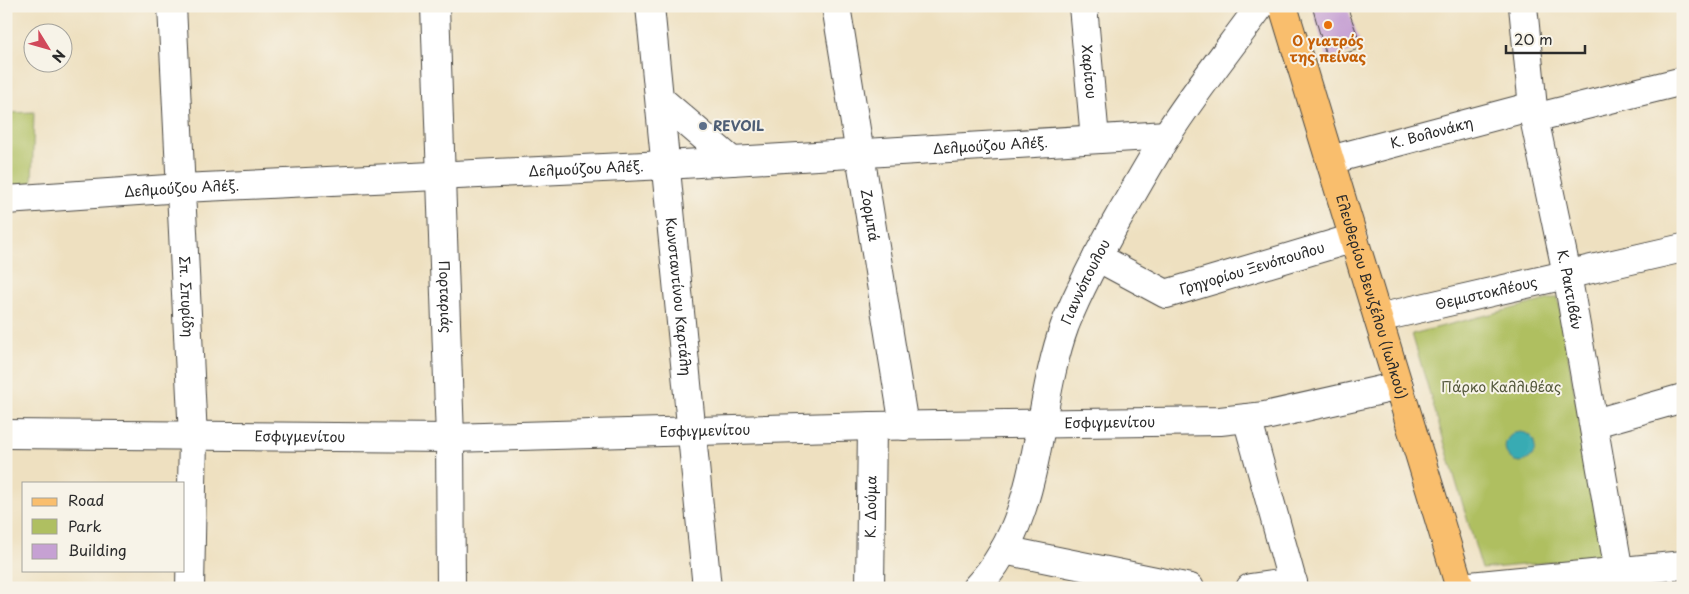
<svg xmlns="http://www.w3.org/2000/svg" width="1689" height="594" viewBox="0 0 1689 594" font-family="'Playpen Sans',sans-serif">
  <style>
    .green { fill: #afbf61; stroke: #6d7546 }
    .water { fill: #39abb3; stroke: #326b6f }
    .building { fill: #c6a1d3 }
    .lines { fill: none; stroke-linecap: round; stroke-linejoin: round }
    .minor-casing { stroke: #484641; stroke-width: 30 }
    .major-casing { stroke: #484641; stroke-width: 30 }
    .minor { stroke: #fff; stroke-width: 28 }
    .major { stroke: #f9be6d; stroke-width: 28 }
    .food-dot { fill: #e8710a; stroke: #f7f3e8; stroke-width: 2 }
    .service-dot { fill: #5c6f8a; stroke: #f7f3e8; stroke-width: 2 }
    .labels { text-anchor: middle; stroke-width: 4; stroke-linejoin: round; paint-order: stroke }
    .food-label { font-size: 14px; font-weight: bold; fill: #c56008; stroke: #f7f3e8 }
    .street-label { font-size: 14px; fill: #2b2b2b; stroke: #f7f3e8 }
    .service-label { font-size: 14px; font-weight: bold; fill: #4e5e75; stroke: #f7f3e8; text-anchor: start }
    .park-label { font-size: 14px; fill: #53573b; stroke: #f7f3e8 }
  </style>
  <rect width="100%" height="100%" fill="#f7f3e8"/>
  <filter id="ink" filterUnits="userSpaceOnUse"><feTurbulence type="fractalNoise" baseFrequency=".02" numOctaves="2"/><feDisplacementMap in="SourceGraphic" scale="10" xChannelSelector="R" yChannelSelector="G"/><feConvolveMatrix kernelMatrix="1 2 1 2 8 2 1 2 1" color-interpolation-filters="sRGB"/></filter>
  <filter id="wash" filterUnits="userSpaceOnUse"><feTurbulence type="fractalNoise" baseFrequency=".0096" numOctaves="4" result="noise"/><feDisplacementMap in="SourceGraphic" scale="20" xChannelSelector="R" yChannelSelector="G"/><feGaussianBlur stdDeviation="1.12" result="paint"/><feColorMatrix in="noise" values="0 0 0 0 0 0 0 0 0 0 0 0 0 0 0 0 0 1.4 0 .05"/><feComposite in="paint" operator="in"/></filter>
  <g filter="url(#wash)">
    <rect width="100%" height="100%" fill="#eee0c0"/>
    <g class="green">
      <path d="M34 112 32 187 6 189V113Z"/>
      <path d="M1558 297 1603 557 1482 569 1412 334Z"/>
    </g>
    <circle class="water" cx="1520" cy="447" r="15"/>
    <g id="blocks">
      <path class="building" d="M1312 6H1347L1362 48 1327 59Z"/>
    </g>
  </g>
  <g filter="url(#ink)">
    <use href="#blocks" fill-opacity="0" stroke="#484641" stroke-width="1"/>
    <g class="lines">
      <defs>
        <g id="minor">
          <path id="s1" d="M172 6 193 437 190 588"/>
          <path id="s2" d="M435 6 450 438 451 588"/>
          <path id="s3" d="M650 6 707 588"/>
          <path id="s4" d="M836 6 904 426"/>
          <path id="s5" d="M1083 6 1095 139"/>
          <path id="s6" d="M1523 6 1534 118 1567 274 1619 572"/>
          <path d="M660 99 732 161"/>
          <path d="M1534 118 1683 81"/>
          <path id="s7" d="M1330 160 1533 106"/>
          <path id="s8" d="M6 200 182 188 666 165 1167 135"/>
          <path id="s9" d="M1097 257 1166 294 1354 238"/>
          <path id="s10" d="M1378 318 1683 248"/>
          <path d="M1247 418 1294 588"/>
          <path d="M1595 423 1683 398"/>
          <path id="s11" d="M6 434 450 438 872 426 1220 421 1265 416 1399 386"/>
          <path d="M1004 550 1190 588"/>
          <path d="M1460 587 1683 565"/>
          <path id="s12" d="M870 588 872 426"/>
          <path id="s13" d="M976 588C1043 520 1034 409 1065 325 1079 290 1097 257 1115 224 1132 194 1149 164 1167 135 1195 91 1229 49 1260 6"/>
          <path d="M1250 588 1293 582"/>
        </g>
        <g id="major">
          <path id="s14" d="M1283 6 1460 588"/>
        </g>
      </defs>
      <use href="#minor" class="minor-casing"/>
      <use href="#major" class="major-casing"/>
      <use href="#minor" class="minor"/>
      <use href="#major" class="major"/>
    </g>
  </g>
  <circle class="food-dot" cx="1328" cy="25" r="5"/>
  <circle class="service-dot" cx="703" cy="126" r="5"/>
  <g class="labels">
    <g class="food-label">
      <text x="1328" y="46">Ο γιατρός<tspan x="1328" dy="16">της πείνας</tspan></text>
    </g>
    <g class="street-label">
      <text dy="5" stroke="none"><textPath href="#s5" startOffset="66">Χαρίτου</textPath></text>
      <text dy="5" stroke="none"><textPath href="#s7" startOffset="105">Κ. Βολονάκη</textPath></text>
      <text dy="5" stroke="none"><textPath href="#s8" startOffset="986">Δελμούζου Αλέξ.</textPath></text>
      <text dy="5" stroke="none"><textPath href="#s8" startOffset="581">Δελμούζου Αλέξ.</textPath></text>
      <text dy="5" stroke="none"><textPath href="#s8" startOffset="176">Δελμούζου Αλέξ.</textPath></text>
      <text dy="5" stroke="none"><textPath href="#s4" startOffset="212">Ζορμπά</textPath></text>
      <text dy="5" stroke="none"><textPath href="#s9" startOffset="168">Γρηγορίου Ξενόπουλου</textPath></text>
      <text dy="5" stroke="none"><textPath href="#s13" startOffset="329">Γιαννόπουλου</textPath></text>
      <text dy="5" stroke="none"><textPath href="#s6" startOffset="288">Κ. Ρακτιβάν</textPath></text>
      <text dy="5" stroke="none"><textPath href="#s10" startOffset="111">Θεμιστοκλέους</textPath></text>
      <text dy="5" stroke="none"><textPath href="#s1" startOffset="291">Σπ. Σπυρίδη</textPath></text>
      <text dy="5" stroke="none"><textPath href="#s2" startOffset="291">Πορταριάς</textPath></text>
      <text dy="5" stroke="none"><textPath href="#s3" startOffset="292">Κωνσταντίνου Καρτάλη</textPath></text>
      <text dy="5" stroke="none"><textPath href="#s14" startOffset="304">Ελευθερίου Βενιζέλου (Ιωλκού)</textPath></text>
      <text dy="5" stroke="none"><textPath href="#s11" startOffset="1104">Εσφιγμενίτου</textPath></text>
      <text dy="5" stroke="none"><textPath href="#s11" startOffset="699">Εσφιγμενίτου</textPath></text>
      <text dy="5" stroke="none"><textPath href="#s11" startOffset="294">Εσφιγμενίτου</textPath></text>
      <text dy="5" stroke="none"><textPath href="#s12" startOffset="81">Κ. Δούμα</textPath></text>
    </g>
    <g class="service-label">
      <text x="713" y="131">REVOIL</text>
    </g>
    <g class="park-label">
      <text x="1501" y="392">Πάρκο Καλλιθέας</text>
    </g>
  </g>
  <rect width="1689" height="594" fill="none" stroke="#f7f3e8" stroke-width="25"/>
  <rect x="22" y="482" width="162" height="90" fill="#f7f3e8" stroke="#a5a39c"/>
  <rect x="32" y="498" width="25" height="8" fill="#f9be6d" stroke="#a5a39c"/>
  <text x="68" y="506" font-size="15" fill="#2b2b2b">Road</text>
  <rect x="32" y="519" width="25" height="15" fill="#afbf61" stroke="#a5a39c"/>
  <text x="68" y="532" font-size="15" fill="#2b2b2b">Park</text>
  <rect x="32" y="544" width="25" height="15" fill="#c6a1d3" stroke="#a5a39c"/>
  <text x="68" y="556" font-size="15" fill="#2b2b2b">Building</text>
  <g transform="translate(48 48) rotate(127)"><circle r="24" fill="#f7f3e8" stroke="#a5a39c"/>
  <path d="M0-4L9 19L0 12L-9 19Z" fill="#d1495b"/>
  <text y="-8" font-size="14" font-weight="bold" text-anchor="middle" fill="#2b2b2b">N</text>
  </g>
  <path d="M1506 45v8h79v-8" fill="none" stroke="#2b2b2b" stroke-width="2.5"/>
  <text x="1514" y="45" font-size="15" fill="#2b2b2b" stroke="#f7f3e8" stroke-width="4" paint-order="stroke">20 m</text>
</svg>
